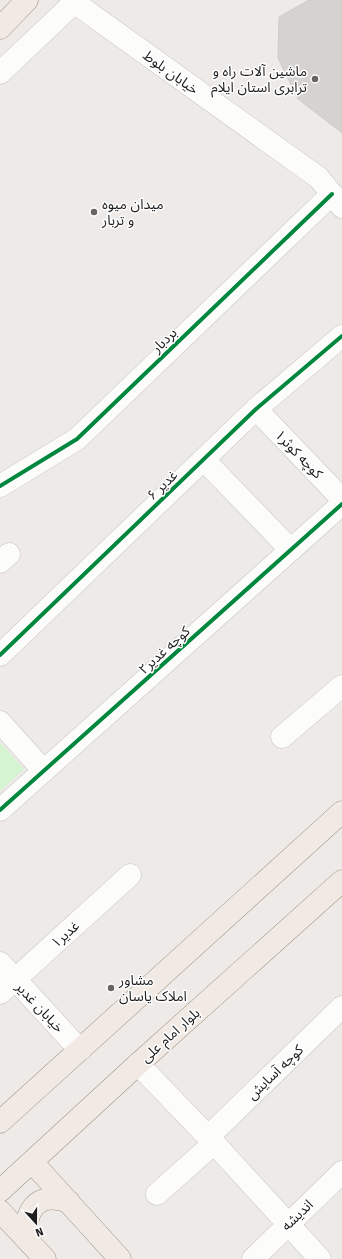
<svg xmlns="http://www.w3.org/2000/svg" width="342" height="1259" viewBox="0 0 342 1259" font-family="'Fira Sans','Noto Sans Arabic',sans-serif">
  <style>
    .park { fill: #d5f4d1 }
    .building { fill: #d5d2d0; stroke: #d0cbc8 }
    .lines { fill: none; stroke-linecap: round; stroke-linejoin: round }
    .minor-casing { stroke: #c5c4c3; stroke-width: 23 }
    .major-casing { stroke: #a39483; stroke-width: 23 }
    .minor { stroke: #fcfcfb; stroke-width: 22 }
    .major { stroke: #f1eae4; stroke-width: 22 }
    .cycleway-casing { stroke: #fff; stroke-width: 6 }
    .cycleway { stroke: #00873e; stroke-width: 4 }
    .poi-dot { fill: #666564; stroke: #fff; stroke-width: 1.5 }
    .labels { text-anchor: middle; stroke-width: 3; stroke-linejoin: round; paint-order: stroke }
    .poi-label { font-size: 14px; fill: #1e1e1e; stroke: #fff; text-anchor: start }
    .street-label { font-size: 14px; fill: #1e1e1e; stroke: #fff }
  </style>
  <rect width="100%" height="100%" fill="#edeae7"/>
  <path class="park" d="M0 742 24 769 0 791Z"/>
  <path class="building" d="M309 0H342V133L298 99 278 58 279 17Z"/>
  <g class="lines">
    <defs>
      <g id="minor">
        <path d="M71 0 319 178 342 207"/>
        <path d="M0 73 77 0"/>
        <path d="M256 409 342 499"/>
        <path d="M204 460 291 550"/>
        <path d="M0 486 77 439 332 194"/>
        <path d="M0 562 9 554"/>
        <path d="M0 655 256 409 342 336"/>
        <path d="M0 722 44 771"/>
        <path d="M282 737 342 686"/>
        <path d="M0 810 342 504"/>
        <path d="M0 963 80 1050"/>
        <path d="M0 993 130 875"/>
        <path d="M138 1064 214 1143 320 1259"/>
        <path d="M208 1137 342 1007"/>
        <path d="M157 1194 214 1143"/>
        <path d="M253 1259 342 1172"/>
      </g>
      <g id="major">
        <path d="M0 28 27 0"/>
        <path d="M0 1122 342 812"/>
        <path d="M32 1162 120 1259"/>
        <path d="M0 1191 138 1064 342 881"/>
        <path d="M0 1211 45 1259"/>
        <path d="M30 1243C20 1213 37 1190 69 1202"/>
      </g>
    </defs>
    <use href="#minor" class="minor-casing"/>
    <use href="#major" class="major-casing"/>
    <use href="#minor" class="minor"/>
    <use href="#major" class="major"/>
    <defs>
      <g id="cycleway">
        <path d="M0 486 77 439 332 194"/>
        <path d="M0 655 256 409 342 336"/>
        <path d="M0 810 342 504"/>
      </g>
    </defs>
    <use href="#cycleway" class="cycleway-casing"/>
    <use href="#cycleway" class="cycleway"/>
  </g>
  <g class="poi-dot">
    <circle cx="315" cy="79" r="4"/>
    <circle cx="94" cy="212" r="4"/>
    <circle cx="111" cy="988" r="4"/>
  </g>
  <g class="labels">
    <g class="poi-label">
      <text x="307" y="76" text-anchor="end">ماشین آلات راه و<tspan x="307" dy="16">ترابری استان ایلام</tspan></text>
      <text x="102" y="209">میدان میوه<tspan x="102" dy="16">و تربار</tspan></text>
      <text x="119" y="985">مشاور<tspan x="119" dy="16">املاک یاسان</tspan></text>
    </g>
    <g class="street-label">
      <text transform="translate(171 72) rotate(36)" y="5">خیابان بلوط</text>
      <text transform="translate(164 340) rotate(-44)" y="5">بردبار</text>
      <text transform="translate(299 454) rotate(46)" y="5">کوچه کوثر۱</text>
      <text transform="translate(162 485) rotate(-44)" y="5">غدیر ۶</text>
      <text transform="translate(164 650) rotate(-42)" y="5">کوچه غدیر۲</text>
      <text transform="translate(65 934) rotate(-42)" y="5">غدیر۱</text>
      <text transform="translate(40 1007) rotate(47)" y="5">خیابان غدیر</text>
      <text transform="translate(170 1035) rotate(-42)" y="5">بلوار امام على</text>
      <text transform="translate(275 1072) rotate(-44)" y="5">کوچه آسایش</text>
      <text transform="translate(297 1215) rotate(-44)" y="5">اندیشه</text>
    </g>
  </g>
  <g transform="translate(36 1223) rotate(159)" stroke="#ffffff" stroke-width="3" paint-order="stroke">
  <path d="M0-3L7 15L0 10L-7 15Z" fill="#1e1e1e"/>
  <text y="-6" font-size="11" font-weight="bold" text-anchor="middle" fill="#1e1e1e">N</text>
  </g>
</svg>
